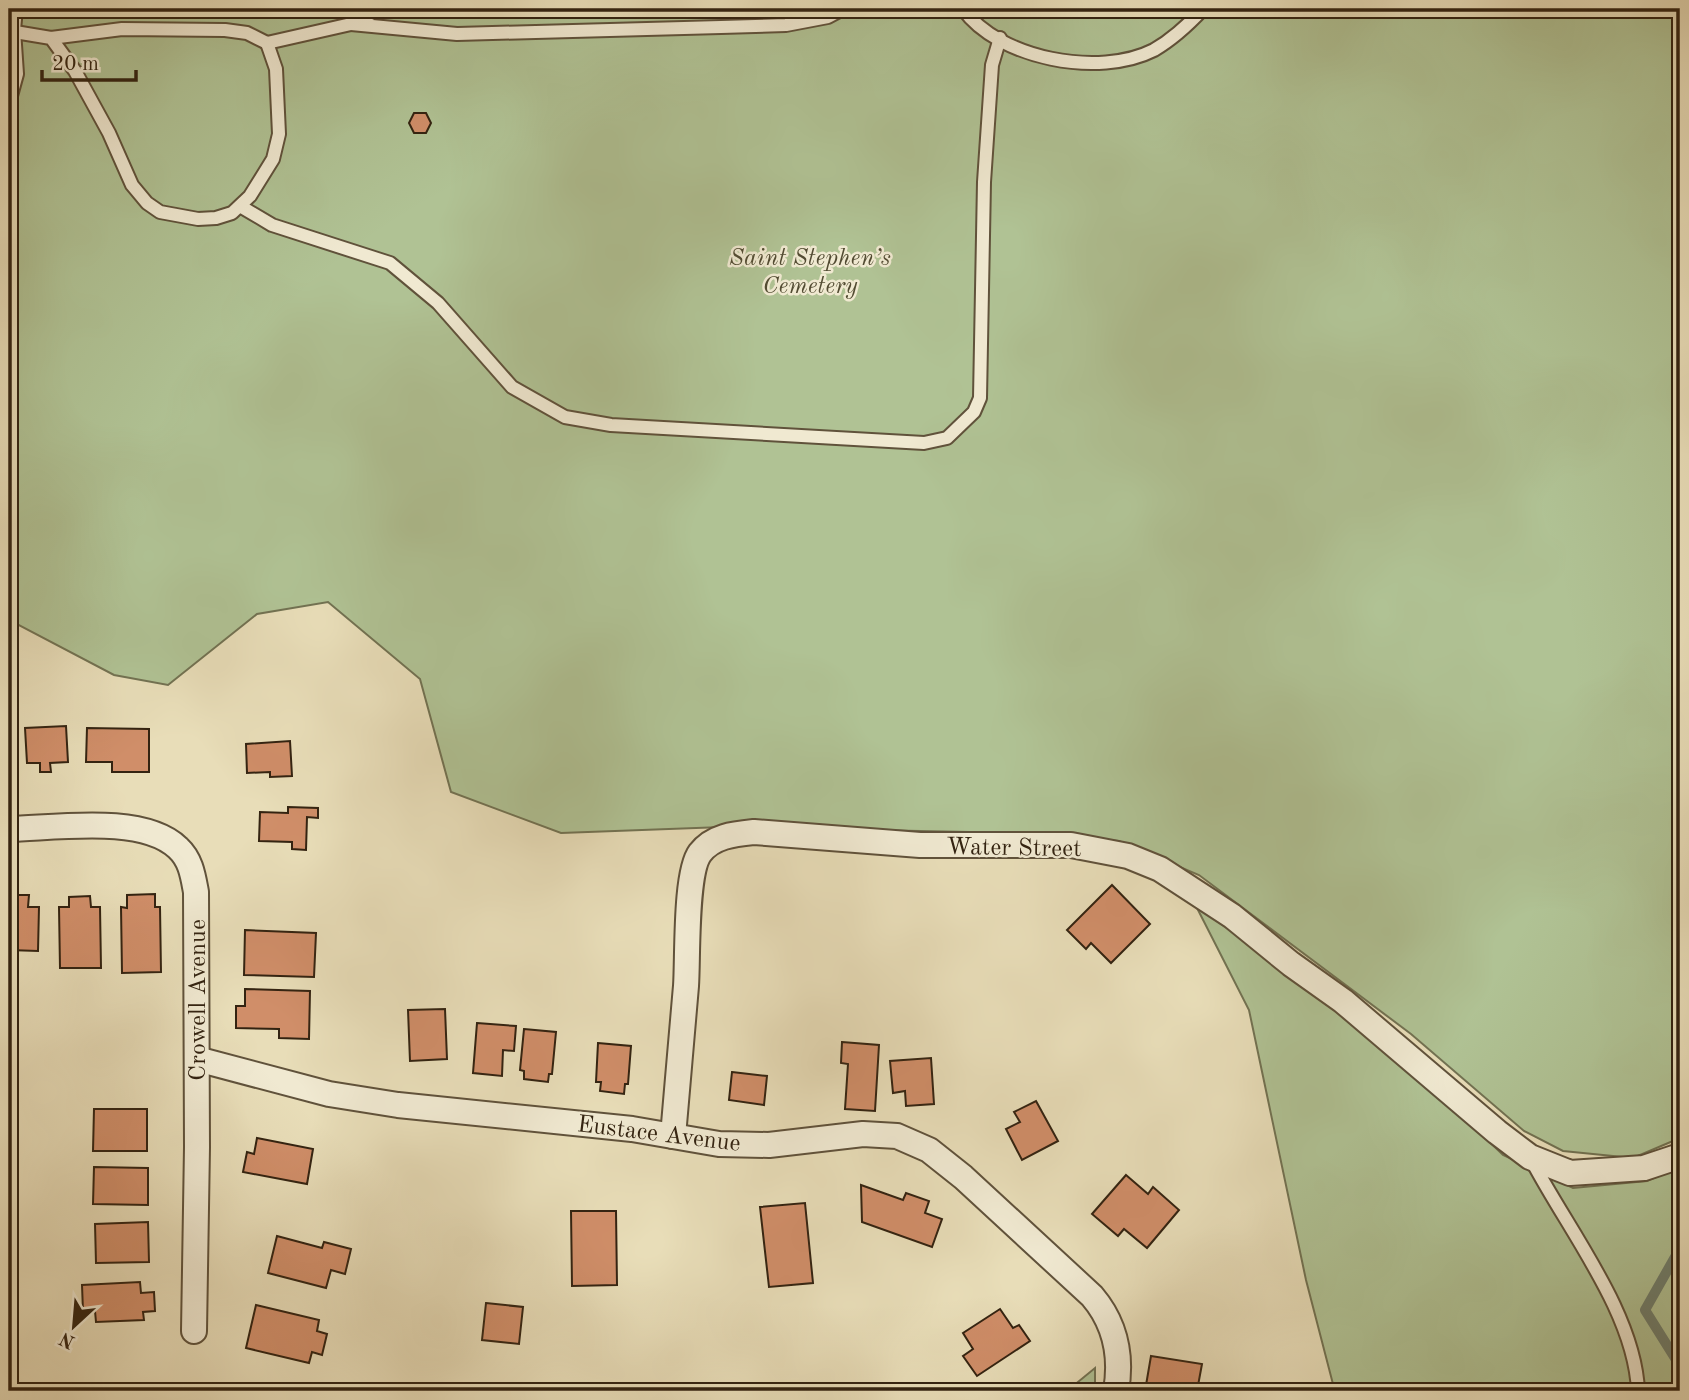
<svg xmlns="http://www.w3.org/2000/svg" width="1689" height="1400" viewBox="0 0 1689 1400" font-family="'Old Standard TT',serif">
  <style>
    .green { fill: #b0c294; stroke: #727252; stroke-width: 2 }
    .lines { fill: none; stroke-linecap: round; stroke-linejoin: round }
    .stream { stroke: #6f7f6e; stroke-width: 10 }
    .building { fill: #d08e69; stroke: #332311; stroke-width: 2 }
    .lane-casing { stroke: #60523b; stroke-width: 16 }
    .street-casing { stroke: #60523b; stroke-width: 28 }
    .lane { stroke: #f0e9d1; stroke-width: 12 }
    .street { stroke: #f0e9d1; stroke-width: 24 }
    .labels { text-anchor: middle; stroke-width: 5; stroke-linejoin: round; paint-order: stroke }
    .park-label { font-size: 24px; font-style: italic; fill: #524b32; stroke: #f0e9d1 }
    .street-label { font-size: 24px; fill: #332311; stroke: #f0e9d1 }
  </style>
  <rect width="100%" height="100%" fill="#e8ddb8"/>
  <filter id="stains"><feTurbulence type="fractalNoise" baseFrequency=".00286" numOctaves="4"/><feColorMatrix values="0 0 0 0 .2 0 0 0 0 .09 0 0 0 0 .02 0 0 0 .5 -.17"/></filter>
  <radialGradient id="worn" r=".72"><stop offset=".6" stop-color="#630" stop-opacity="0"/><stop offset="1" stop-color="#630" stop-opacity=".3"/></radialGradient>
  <g class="green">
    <path d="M9 9H1680V1138L1633 1158 1563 1151 1524 1131 1411 1034 1199 875 1119 841 1018 833 723 827 561 833 451 792 420 679 328 602 257 614 168 685 114 675 9 620Z"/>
    <path d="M1196 906 1282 967 1424 1079 1503 1155 1573 1188 1647 1181 1680 1167V1391H1329L1333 1384 1306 1280 1249 1010Z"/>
    <path d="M1095 1368V1391H1067Z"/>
  </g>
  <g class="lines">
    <path class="stream" d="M1680 1253 1675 1257 1645 1310 1680 1366"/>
  </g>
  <g class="building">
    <path d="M414 113H426L431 123 426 133H414L409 123Z"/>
    <rect x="9" y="720" width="3" height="57"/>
    <path d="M66 726 68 762 50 763 51 772H40V763H27L25 728Z"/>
    <path d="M87 728 149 729V772H112V762H86Z"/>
    <path d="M290 741 292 776 270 777V772L247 773 246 744Z"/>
    <path d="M288 807 318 808V818L307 817 306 850 292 849V842L259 841 260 812 288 813Z"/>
    <path d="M1112 885 1150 924 1111 963 1091 943 1086 949 1067 930Z"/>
    <path d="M155 894V907H160L161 972 122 973 121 907 127 908V895Z"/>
    <path d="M9 895H29L28 907H39L38 951 9 950Z"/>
    <path d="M90 896 91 907H100L101 968H60L59 907H69V897Z"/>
    <path d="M245 930 316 933 314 977 244 975Z"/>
    <path d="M245 989 310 991 309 1039 279 1038V1029L236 1028V1006H245Z"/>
    <path d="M445 1009 447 1059 410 1061 408 1010Z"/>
    <path d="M477 1023 516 1026 514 1051 503 1050 502 1076 473 1073Z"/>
    <path d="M524 1029 556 1032 552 1074H549L548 1082 524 1079V1071L520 1070Z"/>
    <path d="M842 1042 879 1045 875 1111 845 1109 848 1064 841 1063Z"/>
    <path d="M598 1043 631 1046 628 1084H625L624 1094 600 1091 601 1082H596Z"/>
    <path d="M931 1058 934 1104 906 1106 905 1091 893 1093 890 1061Z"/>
    <path d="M732 1072 767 1076 764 1105 729 1100Z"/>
    <path d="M1036 1101 1058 1141 1022 1160 1006 1129 1020 1122 1014 1112Z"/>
    <path d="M94 1109H147V1151H93Z"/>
    <path d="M257 1138 313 1149 307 1184 243 1172 247 1152 254 1154Z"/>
    <path d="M94 1167 148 1168V1205L93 1204Z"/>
    <path d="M1126 1175 1148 1194 1153 1187 1179 1210 1147 1248 1124 1229 1118 1236 1092 1214Z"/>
    <path d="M861 1185 903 1200 906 1193 929 1201 925 1213 942 1219 932 1247 862 1222Z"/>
    <path d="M805 1203 813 1283 769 1287 760 1207Z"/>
    <path d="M571 1211H616L617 1285 572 1286Z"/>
    <path d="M148 1222 149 1262 96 1263 95 1224Z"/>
    <path d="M277 1236 322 1248 324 1242 351 1249 345 1274 331 1270 326 1288 268 1273Z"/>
    <path d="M140 1282 141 1293 154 1292 155 1311 143 1312 144 1320 96 1322 95 1311H83L82 1285Z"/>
    <path d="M486 1303 523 1307 519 1344 482 1340Z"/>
    <path d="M256 1305 319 1320 317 1331 327 1334 322 1355 312 1352 309 1363 246 1348Z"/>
    <path d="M1000 1309 1013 1328 1019 1325 1030 1341 977 1376 963 1356 973 1349 963 1333Z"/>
    <path d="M1151 1356 1202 1364 1197 1391H1145Z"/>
  </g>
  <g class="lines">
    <defs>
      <g id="lane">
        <path d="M963 9C999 59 1099 78 1154 50 1173 39 1188 25 1203 9"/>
        <path d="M351 24 457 34 721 27 786 25 828 17 843 9"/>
        <path d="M9 31 51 38 75 71 109 133 132 185 147 203 160 212 198 219 216 218 232 213 250 196 273 159 279 134 276 69 267 43"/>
        <path d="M51 38 122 29 225 30 247 33 267 43 351 24 381 9"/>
        <path d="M9 103 17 74 14 30 16 9"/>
        <path d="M240 206 272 225 390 263 438 303 512 387 565 417 611 425 924 443 947 438 974 412 980 398 984 182 992 65 1000 38"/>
        <path d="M1532 1161C1568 1230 1635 1313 1638 1391"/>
      </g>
      <g id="street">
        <path d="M9 829C55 828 143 814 178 848 191 860 193 876 196 892L197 1147 194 1331"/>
        <path d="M197 1059 329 1094 398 1105 632 1129 719 1144 769 1145 863 1134 897 1136 929 1150 963 1177 1092 1296C1115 1323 1122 1356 1116 1391"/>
        <path d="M673 1136C677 1086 682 1036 686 986 688 958 685 873 700 853 713 836 734 834 754 832L920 845H1071L1128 856 1160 869 1232 916 1291 964 1343 1001 1497 1132 1530 1157 1570 1173 1644 1168 1680 1156"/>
      </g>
    </defs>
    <use href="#lane" class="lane-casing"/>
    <use href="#street" class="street-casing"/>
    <use href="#lane" class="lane"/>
    <use href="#street" class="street"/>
  </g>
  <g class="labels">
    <g class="park-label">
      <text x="810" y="265">Saint Stephen’s<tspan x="810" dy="28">Cemetery</tspan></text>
    </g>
    <g class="street-label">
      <text transform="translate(1014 847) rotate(1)" y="8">Water Street</text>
      <text transform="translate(197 1000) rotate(-90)" y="8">Crowell Avenue</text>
      <text transform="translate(659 1133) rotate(7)" y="8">Eustace Avenue</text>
    </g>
  </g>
  <rect width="1689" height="1400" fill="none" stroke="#e8ddb8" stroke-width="35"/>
  <rect x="10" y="10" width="1668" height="1379" fill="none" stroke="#332311" stroke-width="3.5"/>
  <rect x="18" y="18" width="1654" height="1365" fill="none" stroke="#332311" stroke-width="2"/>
  <g transform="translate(74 1326) rotate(206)" stroke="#f0e9d1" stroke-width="5" paint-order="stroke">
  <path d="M0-5L12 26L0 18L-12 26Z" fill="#332311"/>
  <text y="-10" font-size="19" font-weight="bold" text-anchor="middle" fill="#332311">N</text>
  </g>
  <path d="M42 70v10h94v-10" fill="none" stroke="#332311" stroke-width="3.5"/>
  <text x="52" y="70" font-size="21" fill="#332311" stroke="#f0e9d1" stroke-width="5" paint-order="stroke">20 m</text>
  <rect width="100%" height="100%" filter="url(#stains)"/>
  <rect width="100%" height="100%" fill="url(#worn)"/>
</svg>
